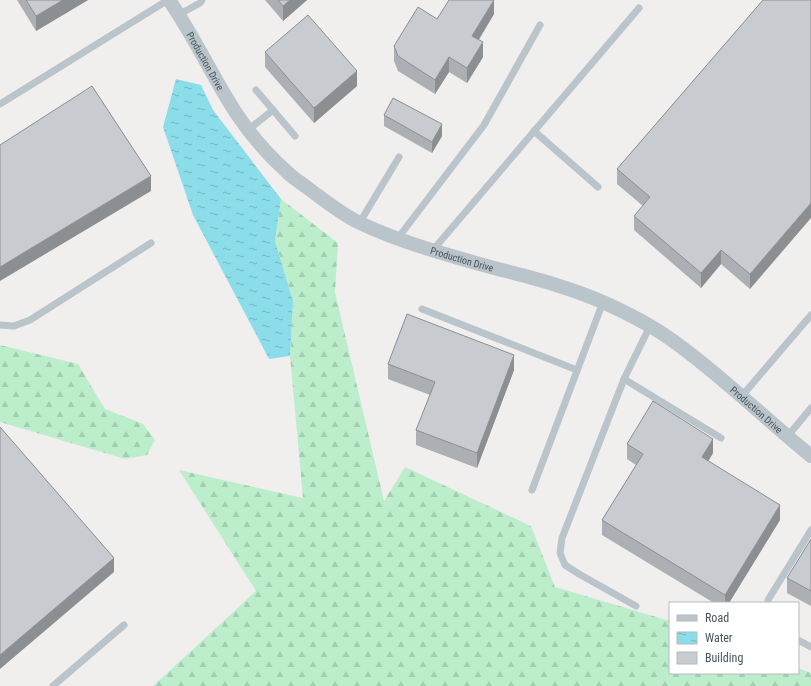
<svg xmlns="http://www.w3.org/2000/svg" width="811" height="686" viewBox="0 0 811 686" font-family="'Roboto Condensed',sans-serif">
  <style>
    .forest { fill: url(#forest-firs) }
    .water { fill: url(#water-ripples) }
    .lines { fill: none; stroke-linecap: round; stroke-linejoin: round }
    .lane { stroke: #bac4cb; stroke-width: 7 }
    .street { stroke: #bac4cb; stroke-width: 14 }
    .wall { fill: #acafb4 }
    .shaded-wall { fill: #8c8f92 }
    .building { fill: #c8ccd1; stroke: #8c8f92 }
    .labels { text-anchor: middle; stroke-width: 4; stroke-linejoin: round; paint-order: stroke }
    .street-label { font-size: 10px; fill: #47535b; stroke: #fff }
  </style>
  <defs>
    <pattern id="forest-firs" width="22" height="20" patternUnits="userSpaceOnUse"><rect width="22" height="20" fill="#bdeecc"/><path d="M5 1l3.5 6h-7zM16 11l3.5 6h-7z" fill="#a4ceb1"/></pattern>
    <pattern id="water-ripples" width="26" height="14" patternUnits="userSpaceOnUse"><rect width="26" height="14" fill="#8bdde9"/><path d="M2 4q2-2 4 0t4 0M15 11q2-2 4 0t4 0" fill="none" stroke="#73b6c0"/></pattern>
  </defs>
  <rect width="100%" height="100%" fill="#f1eeee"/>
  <g class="forest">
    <path d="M281 199 338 243 335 292 384 501 405 467 531 526 555 587 670 621V673H798V668L811 673V686H153L256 591 179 470 303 498 290 356 293 301 275 241Z"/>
    <path d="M0 345 78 364 105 409 143 424 155 440 147 455 125 459 0 422Z"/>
  </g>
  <path class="water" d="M176 79 201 85 213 110 281 199 275 241 293 301 290 356 269 359 193 215 163 127Z"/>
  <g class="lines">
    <g class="lane">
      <path d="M178 15 200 3 202 0"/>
      <path d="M0 104 168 0"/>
      <path d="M273 110 295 136"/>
      <path d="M248 130 273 110 256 90"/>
      <path d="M534 131 598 187"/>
      <path d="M360 222 399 157"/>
      <path d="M398 238 484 125 540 25"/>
      <path d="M433 250 639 8"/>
      <path d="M422 309 577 370"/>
      <path d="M0 325 14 326 30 320 151 243"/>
      <path d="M624 379 721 438"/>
      <path d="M741 397 811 315"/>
      <path d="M787 437 811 408"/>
      <path d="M532 490 603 302"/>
      <path d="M768 603V600L811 530"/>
      <path d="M636 606 579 574 565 565 560 553 562 538 624 379 650 326"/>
      <path d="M798 640 811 647"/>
      <path d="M53 686 124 625"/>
    </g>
    <path class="street" id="s1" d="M169 0C194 36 212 76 236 113 250 134 267 154 286 171 293 178 301 183 309 189 324 200 339 212 356 221 386 236 420 247 452 256 503 272 556 281 605 303 627 313 649 324 669 338 719 373 764 418 811 456"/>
  </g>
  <g class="wall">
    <path d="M17 0H88L36 31Z"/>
    <path d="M265 0H307L283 21Z"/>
    <path d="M763 0 750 289 721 264 701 288 634 230V216L643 206 617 184V169Z"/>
    <path d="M494 14 479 40 483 57 467 83 449 72 435 94 398 71 394 61V46L437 19Z"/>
    <path d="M265 52 357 86 314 123 265 67Z"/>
    <path d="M384 115 442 136 432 153 384 126Z"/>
    <path d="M388 364 514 370 477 468 416 445V430L430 395 388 379Z"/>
    <path d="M627 444 713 453 708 461 780 520 729 603H714L602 535V520L636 465 627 459Z"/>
    <path d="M811 539V606L787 593V578Z"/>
  </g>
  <g class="shaded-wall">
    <path d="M63 0H88L36 31V16Z"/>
    <path d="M290 0H307L283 21V6Z"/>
    <path d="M494 0V14L472 50V36Z"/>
    <path d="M483 42V57L467 83V68Z"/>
    <path d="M449 57V72L435 94V80Z"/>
    <path d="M357 71V86L314 123V108Z"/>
    <path d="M442 124V136L432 153V142Z"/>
    <path d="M151 176V191L0 281V267Z"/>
    <path d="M811 203V218L750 289V274Z"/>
    <path d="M721 250V264L701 288V273Z"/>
    <path d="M514 355V370L477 468V453Z"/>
    <path d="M713 439V453L702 472V457Z"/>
    <path d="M780 505V520L729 603H725V595Z"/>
    <path d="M114 558V572L0 669V655Z"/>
  </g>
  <g class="building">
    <path d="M26 0H63L36 16Z"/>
    <path d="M278 0H290L283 6Z"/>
    <path d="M449 0H494L472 36 483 42 467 68 449 57 435 80 398 56 394 46 418 7 437 19Z"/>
    <path d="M763 0H811V203L750 274 721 250 701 273 634 216 650 197 617 169Z"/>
    <path d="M308 15 357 71 314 108 265 52Z"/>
    <path d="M92 86 151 176 0 267V145Z"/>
    <path d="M393 98 442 124 432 142 384 115Z"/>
    <path d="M407 314 514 355 477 453 416 430 435 382 388 364Z"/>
    <path d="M653 401 713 439 702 457 780 505 725 595 602 520 643 454 627 444Z"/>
    <path d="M0 427 114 558 0 655Z"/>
    <path d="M811 539V591L787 578Z"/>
  </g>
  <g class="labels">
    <g class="street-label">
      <text dy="4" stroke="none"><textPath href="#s1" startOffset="71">Production Drive</textPath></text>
      <text dy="4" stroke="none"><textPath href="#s1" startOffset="407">Production Drive</textPath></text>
      <text dy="4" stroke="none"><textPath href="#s1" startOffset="743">Production Drive</textPath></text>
    </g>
  </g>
  <rect x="669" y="602" width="130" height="72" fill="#ffffff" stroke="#b5babd"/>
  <rect x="677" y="615" width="20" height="6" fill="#bac4cb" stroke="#b5babd"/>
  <text x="705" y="622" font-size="12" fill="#47535b">Road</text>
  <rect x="677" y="632" width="20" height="12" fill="url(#water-ripples)" stroke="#b5babd"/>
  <text x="705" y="642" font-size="12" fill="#47535b">Water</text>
  <rect x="677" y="652" width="20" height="12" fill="#c8ccd1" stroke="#b5babd"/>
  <text x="705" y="662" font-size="12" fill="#47535b">Building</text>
</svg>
